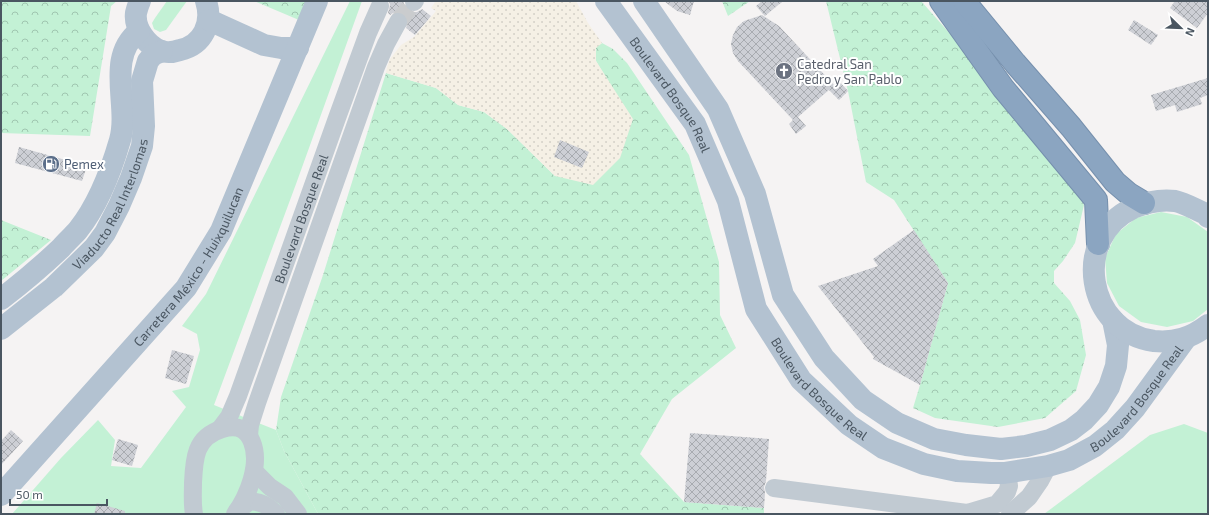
<svg xmlns="http://www.w3.org/2000/svg" width="1209" height="515" viewBox="0 0 1209 515" font-family="'Exo 2',sans-serif">
  <style>
    .grass { fill: #c3f1d5 }
    .forest { fill: url(#forest-crowns) }
    .sand { fill: url(#sand-dots) }
    .building { fill: url(#building-cross-hatch) }
    .lines { fill: none; stroke-linecap: round; stroke-linejoin: round }
    .minor-tunnel { stroke: #caccce; stroke-width: 18; stroke-dasharray: 18 9; stroke-linecap: butt }
    .highway-casing { stroke: #7690ad; stroke-width: 24 }
    .minor { stroke: #c1cad2; stroke-width: 18 }
    .major { stroke: #b3c2d1; stroke-width: 22 }
    .highway { stroke: #8ba5c1; stroke-width: 22 }
    .labels { text-anchor: middle; stroke-width: 4; stroke-linejoin: round; paint-order: stroke }
    .worship-label { font-size: 13px; fill: #5b616d; stroke: #fff; text-anchor: start }
    .street-label { font-size: 13px; fill: #4a5661; stroke: #fff }
    .service-label { font-size: 13px; fill: #4e5e75; stroke: #fff; text-anchor: start }
  </style>
  <defs>
    <pattern id="forest-crowns" width="20" height="18" patternUnits="userSpaceOnUse"><rect width="20" height="18" fill="#c3f1d5"/><path d="M2 6a3 3 0 1 1 6 0M12 15a3 3 0 1 1 6 0" fill="none" stroke="#a0c6b0"/></pattern>
    <pattern id="sand-dots" width="8" height="8" patternUnits="userSpaceOnUse"><rect width="8" height="8" fill="#f5f0e5"/><path d="M2 2h.1M6 6h.1" fill="none" stroke="#d4d0c7" stroke-width="1.8" stroke-linecap="round"/></pattern>
    <pattern id="building-cross-hatch" width="8" height="8" patternUnits="userSpaceOnUse"><rect width="8" height="8" fill="#cdcfd5"/><path d="M0 0l8 8M0 8l8-8" fill="none" stroke="#a8abb0"/></pattern>
  </defs>
  <rect width="100%" height="100%" fill="#f5f3f3"/>
  <g class="grass">
    <path d="M167 1H187L166 30 160 32 154 29 152 23 155 18Z"/>
    <path d="M350 1H362L296 184 214 405 276 430 284 451 317 512 319 514H12L61 458 98 420 115 440 111 466 141 468 186 407 172 391 189 387 200 350 197 334 182 326 206 294Z"/>
    <path d="M1161 212 1187 217 1208 232V309L1193 321 1167 327 1141 322 1119 306 1107 283 1105 258 1116 234 1136 218Z"/>
    <path d="M1184 424 1208 433V514H1044L1150 435Z"/>
  </g>
  <g class="forest">
    <path d="M1 1H117L111 6 90 136 1 133Z"/>
    <path d="M254 1H306L299 20Z"/>
    <path d="M722 1H750L728 16Z"/>
    <path d="M826 1H921L991 80 1065 167 1084 205 1075 243 1063 261 1054 271V283L1070 301 1080 320 1086 355 1076 391 1045 418 998 427 935 418 913 408 920 385 948 283 894 200 866 182 848 91Z"/>
    <path d="M602 43 613 49 627 63 689 155 719 262 720 315 736 348 672 399 640 454 684 502 764 508V514H319L317 512 284 451 276 430 281 397 323 275 386 73 436 88 458 105 484 112 507 129 555 176 606 78 596 61 595 48Z"/>
    <path d="M1 220 51 240 1 281Z"/>
  </g>
  <path class="sand" d="M436 1H576L588 23 602 43 596 48V61L633 119 620 158 593 185 555 176 507 129 484 112 458 105 436 88 386 73 387 67 390 59 401 45 414 37 436 11 431 8Z"/>
  <g class="building">
    <path d="M389 1H404V5L406 9 411 12H417L422 9 431 16 415 35 406 28 408 21 407 16 403 13 397 12 393 13 390 15 388 13 390 5Z"/>
    <path d="M664 1H694L690 15 677 11Z"/>
    <path d="M762 1H783L765 16 756 6Z"/>
    <path d="M1175 1H1208V13L1197 28 1170 8Z"/>
    <path d="M762 15 779 26 834 85 839 81 848 91 839 100 829 90 830 89 798 117 806 126 796 134 789 124 793 120 738 61 733 53 731 44 733 35 737 27 744 21Z"/>
    <path d="M1134 20 1158 35 1151 45 1128 30Z"/>
    <path d="M1208 78V95L1200 98 1202 104 1177 112 1175 105 1156 111 1151 95Z"/>
    <path d="M560 140 589 152 582 168 554 157Z"/>
    <path d="M19 147 87 166 82 181 15 163Z"/>
    <path d="M914 230 948 283 920 385 873 359 874 357 818 286 878 266 873 259Z"/>
    <path d="M172 350 194 356 186 384 165 378Z"/>
    <path d="M11 430 23 441 1 465V441Z"/>
    <path d="M690 433 769 439 766 481 764 487 765 493 764 508 684 502Z"/>
    <path d="M118 439 138 445 132 466 112 460Z"/>
    <path d="M97 503 125 511V514H94Z"/>
  </g>
  <g class="lines">
    <path class="minor-tunnel" d="M398 22 414 2"/>
    <defs>
      <g id="highway">
        <path d="M941 1 1003 88 1096 200 1098 244"/>
        <path d="M964 1 1015 63 1071 127 1115 182 1129 194 1144 203"/>
      </g>
    </defs>
    <use href="#highway" class="highway-casing"/>
    <g class="minor">
      <path d="M414 2 415 1"/>
      <path id="s1" d="M220 429 229 417 238 396 337 118 368 33 380 6"/>
      <path d="M249 435 250 425 257 403 376 67 386 44 398 22"/>
      <path d="M254 471 270 487 285 497 298 514"/>
      <path d="M774 488 967 513 997 504 1007 492 1009 486 1008 478 1004 473"/>
      <path d="M237 511 250 501C261 502 268 505 276 514"/>
      <path d="M194 514C192 504 193 493 193 483 194 459 195 437 222 429 229 427 237 426 243 430 248 433 250 437 252 442 261 464 248 496 235 514"/>
      <path d="M1010 514 1029 497 1040 481 1048 466"/>
    </g>
    <g class="major">
      <path d="M140 1C138 5 137 9 136 13 134 28 147 46 161 51 167 53 174 52 180 50 203 45 213 23 206 1"/>
      <path id="s2" d="M606 1 695 124 728 201 756 309 801 380 849 425 883 448 924 464 957 471 991 473H1004L1048 466 1069 460 1095 446 1115 430 1135 408 1186 338"/>
      <path d="M644 1 718 109 755 194 783 295 824 358 863 400 897 423 934 439 966 445 1001 449 1026 446 1050 440 1071 430 1084 420 1098 405 1109 387 1116 366 1118 345 1113 320"/>
      <path d="M209 20 264 45 281 48H298"/>
      <path d="M1208 217 1206 214C1196 210 1185 203 1175 201 1160 199 1147 202 1133 208 1071 237 1086 332 1154 341 1175 343 1191 338 1208 325"/>
      <path d="M1 299C22 283 42 266 61 248 66 242 73 236 78 230 98 205 111 171 120 140 130 105 105 58 139 31"/>
      <path id="s3" d="M1 329 54 287 94 248 105 233 119 206 131 178 142 146 144 126 142 81 148 61 153 55 162 51"/>
      <path id="s4" d="M1 495 186 288 221 231 317 1"/>
    </g>
    <use href="#highway" class="highway"/>
  </g>
  <defs>
    <symbol id="church-disc" viewBox="-11 -11 22 22"><circle r="9.5" fill="#6b7280" stroke="#fff"/><path d="M-1.2-6h2.4v3.5h3.3v2.4h-3.3V6h-2.4V-.1h-3.3v-2.4h3.3Z" fill="#fff"/></symbol>
    <symbol id="fuel-disc" viewBox="-11 -11 22 22"><circle r="9.5" fill="#5c6f8a" stroke="#fff"/><path d="M-5.5-6h7V0h2V4h1.3V-2.5L3-4.5l.8-.8L6-3V5H2.5V1h-1V6h-7ZM-4.2-4.7v3.2H.2V-4.7Z" fill="#fff"/></symbol>
  </defs>
  <g fill-rule="evenodd">
    <use href="#church-disc" x="774" y="61" width="20" height="20"/>
    <use href="#fuel-disc" x="41" y="154" width="20" height="20"/>
  </g>
  <g class="labels">
    <g class="worship-label">
      <text x="797" y="69">Catedral San<tspan x="797" dy="15">Pedro y San Pablo</tspan></text>
    </g>
    <g class="street-label">
      <text dy="5" stroke="none"><textPath href="#s2" startOffset="114">Boulevard Bosque Real</textPath></text>
      <text dy="5" stroke="none"><textPath href="#s3" startOffset="170">Viaducto Real Interlomas</textPath></text>
      <text dy="5" stroke="none"><textPath href="#s1" startOffset="226">Boulevard Bosque Real</textPath></text>
      <text dy="5" stroke="none"><textPath href="#s4" startOffset="297">Carretera México - Huixquilucan</textPath></text>
      <text dy="5" stroke="none"><textPath href="#s2" startOffset="450">Boulevard Bosque Real</textPath></text>
      <text dy="5" stroke="none"><textPath href="#s2" startOffset="822">Boulevard Bosque Real</textPath></text>
    </g>
    <g class="service-label">
      <text x="64" y="169">Pemex</text>
    </g>
  </g>
  <rect width="1209" height="515" fill="none" stroke="#4a5661" stroke-width="4"/>
  <g transform="translate(1181 28) rotate(113)" stroke="#ffffff" stroke-width="3" paint-order="stroke">
  <path d="M0-3L7 15L0 10L-7 15Z" fill="#4a5661"/>
  <text y="-6" font-size="11" font-weight="bold" text-anchor="middle" fill="#4a5661">N</text>
  </g>
  <path d="M10 499v6h97v-6" fill="none" stroke="#4a5661" stroke-width="2"/>
  <text x="16" y="499" font-size="12" fill="#4a5661" stroke="#ffffff" stroke-width="3" paint-order="stroke">50 m</text>
</svg>
